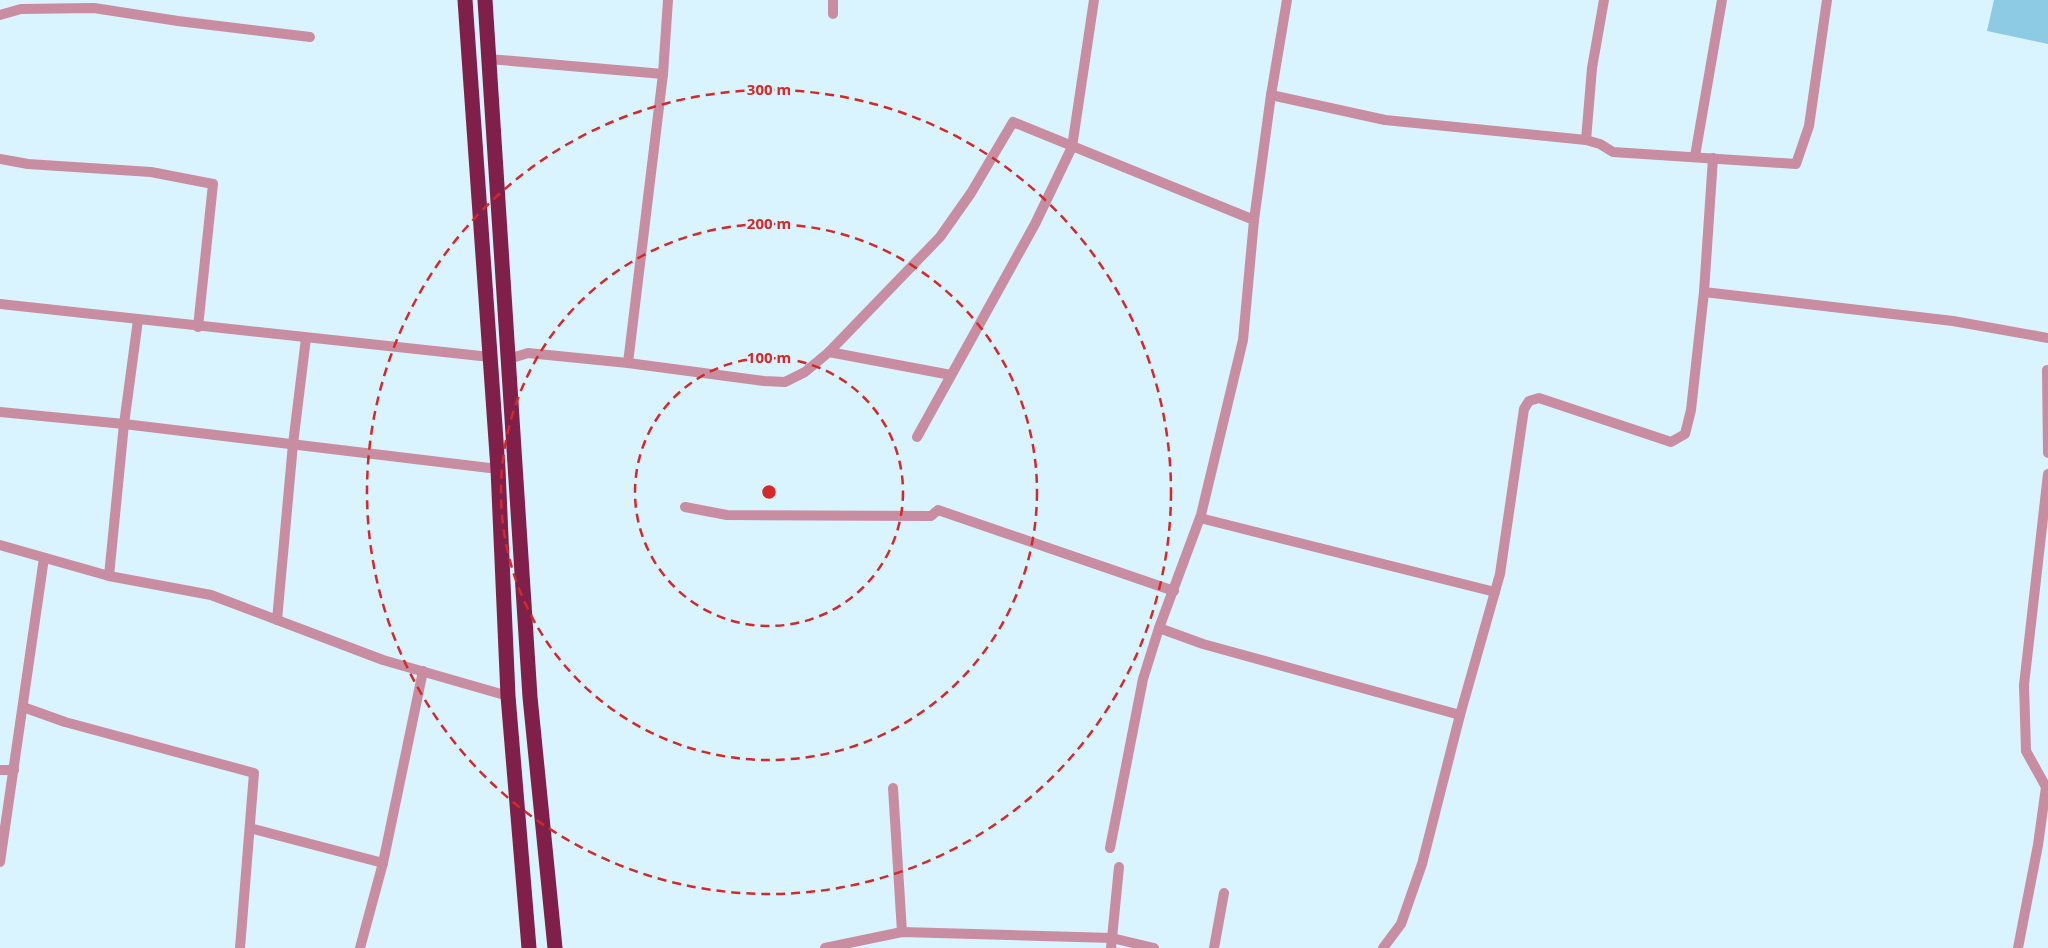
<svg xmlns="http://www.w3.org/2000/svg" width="2048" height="948" viewBox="0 0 2048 948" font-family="'Noto Sans',sans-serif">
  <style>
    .green { fill: #8dcae4 }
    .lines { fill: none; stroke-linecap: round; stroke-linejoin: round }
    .street { stroke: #c88da0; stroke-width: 10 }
    .highway { stroke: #7f1f4a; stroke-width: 15 }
    .ring { fill: none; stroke: #d62828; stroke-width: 2.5; stroke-dasharray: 9 6 }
    .centre { fill: #d62828; stroke: #d9f3ff; stroke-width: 2.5 }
    .ring-label { font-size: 15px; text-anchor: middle; font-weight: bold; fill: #d62828; stroke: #d9f3ff; stroke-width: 4; stroke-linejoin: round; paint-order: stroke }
  </style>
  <rect width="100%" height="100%" fill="#d9f3ff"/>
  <path class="green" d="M1994 0H2048V44L1987 31Z"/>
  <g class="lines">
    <g class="street">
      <path d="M833 14V0"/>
      <path d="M0 15 21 9 94 8 178 21 310 37"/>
      <path d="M489 59 663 74"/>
      <path d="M1271 95 1385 120 1586 140 1600 144 1613 152 1796 164 1809 126 1827 0"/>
      <path d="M1586 140 1592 68 1604 0"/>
      <path d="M1695 156 1722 0"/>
      <path d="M1713 158 1704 292 1953 321 2048 338"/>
      <path d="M0 159 28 164 151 172 213 184 198 327"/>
      <path d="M0 304 490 357"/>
      <path d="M829 352 951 375"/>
      <path d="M509 359 528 353 628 363 764 381 785 382 805 372 829 352 940 237 971 193 1013 122 1254 220"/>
      <path d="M628 363 663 74 668 0"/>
      <path d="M2047 370 2048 453"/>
      <path d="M0 412 124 424 498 469"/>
      <path d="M917 437 1035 224 1072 147 1094 0"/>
      <path d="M685 507 727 515 931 516 938 510 1174 591"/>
      <path d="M1200 518 1495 592"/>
      <path d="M0 545 109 576 211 595 383 660 508 696"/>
      <path d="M109 576 124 424 138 320"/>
      <path d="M277 620 293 444 306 338"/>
      <path d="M1159 628 1203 644 1460 715"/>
      <path d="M23 707 65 722 254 773 240 948"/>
      <path d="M0 770H14"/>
      <path d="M893 788 902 932"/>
      <path d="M250 828 383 863"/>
      <path d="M1110 848 1143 679 1159 628 1201 515 1243 340 1254 220 1271 95 1287 0"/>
      <path d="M0 862 44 558"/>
      <path d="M360 948 383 863 423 671"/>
      <path d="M825 948 902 932 1112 938 1154 948"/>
      <path d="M1111 948 1119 867"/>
      <path d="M1214 948 1224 893"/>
      <path d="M1383 948 1401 924 1422 864 1460 715 1500 574 1524 409 1529 401 1539 398 1671 442 1685 434 1691 410 1704 292"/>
      <path d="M2018 948 2038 845 2046 787 2026 751 2024 685 2048 474"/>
    </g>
    <g class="highway">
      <path d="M465 0 498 469 508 696 529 948"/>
      <path d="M485 0 530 697 555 948"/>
    </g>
  </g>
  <g class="ring">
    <circle cx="769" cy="492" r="134"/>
    <circle cx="769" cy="492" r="268"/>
    <circle cx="769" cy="492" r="402"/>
  </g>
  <circle cx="769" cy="492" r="8" class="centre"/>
  <g class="ring-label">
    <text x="769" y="95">300 m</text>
    <text x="769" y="229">200 m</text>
    <text x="769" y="363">100 m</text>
  </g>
</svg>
